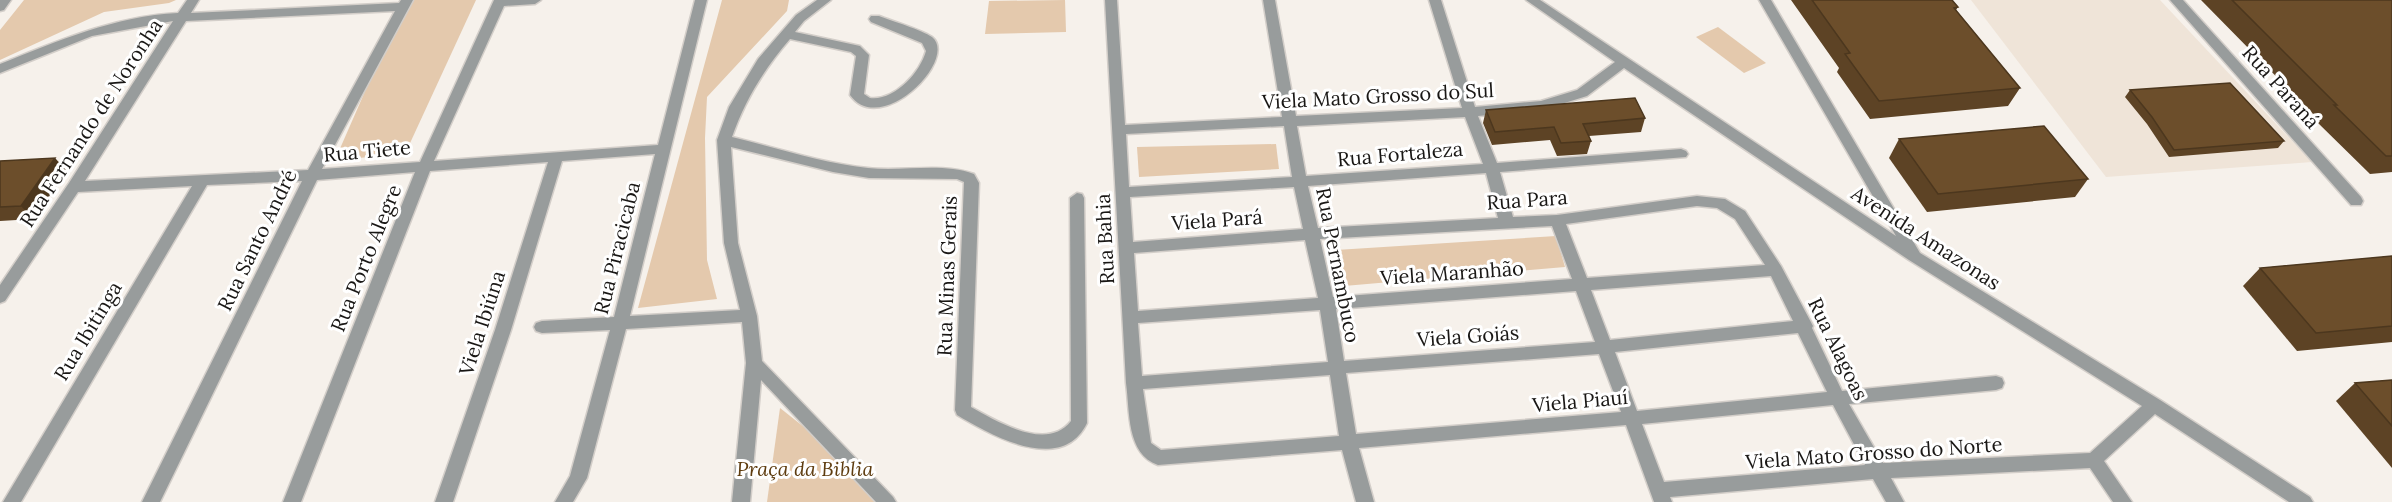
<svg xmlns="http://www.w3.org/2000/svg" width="2392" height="502" viewBox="0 0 2392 502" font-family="Lora,serif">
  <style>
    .built { fill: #efe4d8 }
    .green { fill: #e4c9ad }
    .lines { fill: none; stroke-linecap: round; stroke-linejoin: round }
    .minor-casing { stroke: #d3cec9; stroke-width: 3 }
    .minor { fill: #989c9c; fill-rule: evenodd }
    .wall { fill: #5d4325 }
    .shaded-wall { fill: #4c371e }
    .building { fill: #6c4e2b; stroke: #4c371e; stroke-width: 1.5 }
    .labels { text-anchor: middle; stroke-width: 6; stroke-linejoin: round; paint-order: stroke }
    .street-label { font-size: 20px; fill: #191715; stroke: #fff }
    .park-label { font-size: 20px; font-style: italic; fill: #5e3c0f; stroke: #fff }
  </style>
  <rect width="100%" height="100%" fill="#f6f1eb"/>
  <path class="built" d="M1971 0H2160L2312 162 2106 177Z"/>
  <g class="green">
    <path d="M24 0H176L169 3 104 12 0 60V30Z"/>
    <path d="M405 0H476L405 154 335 160Z"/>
    <path d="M722 0H789L787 11 707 97 705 138 707 260 717 299 638 308Z"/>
    <path d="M1065 0 1066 32 985 34 989 1Z"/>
    <path d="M1718 27 1766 63 1744 73 1696 37Z"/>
    <path d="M1276 144 1279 169 1139 177 1137 147Z"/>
    <path d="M1556 236 1565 267 1344 286 1336 250Z"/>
    <path d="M780 408 867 477 885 502H767Z"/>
  </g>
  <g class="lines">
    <defs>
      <g id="minor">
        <path d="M0 0H11L4 10 0 11Z"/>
        <path d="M187 0H199L191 13 399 3 401 0H413L322 169 420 162 494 0H541L535 4 504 6 434 161 658 145 695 0H707L630 316 740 310 724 243 717 140 729 107 758 59 796 15 817 0H831L804 21 795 32 860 46 869 55 864 94 870 98C894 101 920 73 926 51L922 43 871 22 869 19 871 16H879C892 21 922 30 932 37 959 59 881 138 850 95L856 56 851 52 790 39C764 69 745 100 732 137 777 148 822 163 868 168 903 172 941 162 974 174L979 183 971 407C998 422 1047 452 1071 421L1070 198 1077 193 1082 194 1084 198 1087 423C1062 475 992 436 957 415L955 410 964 182 957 179 869 178 833 172 731 147 738 243 757 316 762 361 893 497 896 502H876L761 380 750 502H732L746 363 742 322 626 329 587 478 573 502H555L570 476 610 330 542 333 536 331 534 327 536 323 542 321 614 317 655 154 562 161 511 330 453 502H435L495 330 548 162 430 171 301 502H283L415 172 317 180 160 502H142L302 181 207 185 21 502H3L192 186 78 192 5 301 0 303V285L69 183 173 21 92 36 0 73V64C58 41 115 16 178 13ZM395 11 308 170 85 181 186 21Z"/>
        <path d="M1105 0H1117L1125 125 1282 117 1263 0H1275L1296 116 1462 108 1429 0H1441L1475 107 1541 101 1577 90 1615 62 1526 0H1540L1896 236 1759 0H1771L1920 253 2160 400 2310 497 2313 502H2289L2155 414 2104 461 2132 502H2113L2090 468 1891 478 1904 502H1886L1873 479 1670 497 1672 502H1654L1626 425 1359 448 1374 502H1356L1342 450 1158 465C1126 454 1130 411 1126 383ZM1624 68 1909 260 2142 406 2090 453 1883 463 1849 404 1996 390 2002 388 2004 383 2002 378 1996 376 1842 391 1812 328 1813 326 1781 266 1745 211 1725 199 1697 196 1557 215 1513 217 1500 172 1686 157 1688 154 1686 151 1681 149 1497 163 1478 116 1542 110 1587 96ZM1465 117 1483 164 1306 176 1297 126ZM1284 126 1292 177 1129 187 1126 134ZM1486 173 1498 218 1318 228 1308 186ZM1294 187 1303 229 1133 242 1130 197ZM1697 206 1717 208 1735 219 1765 265 1587 278 1566 224ZM1552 226 1572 279 1333 297 1320 239ZM1305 240 1318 298 1138 311 1134 253ZM1771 276 1793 321 1610 340 1591 290ZM1576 291 1595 342 1344 361 1336 309ZM1320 310 1328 362 1142 376 1138 323ZM1798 333 1827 392 1637 411 1615 352ZM1599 354 1621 412 1356 434 1346 373ZM1330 375 1339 436 1161 450 1151 443 1143 389ZM1833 405 1865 465 1664 482 1642 424Z"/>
        <path d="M2170 0H2183L2361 197 2363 201 2361 205H2351Z"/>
      </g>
    </defs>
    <use href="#minor" class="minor-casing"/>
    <use href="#minor" class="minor"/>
  </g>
  <g class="wall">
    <path d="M1791 0H1952L1958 7 1956 10 2020 88 2008 106 1870 119 1837 72 1839 68Z"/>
    <path d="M2201 0H2392V172L2370 174 2318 123 2320 121Z"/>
    <path d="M2130 90 2284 141 2278 148 2169 157 2147 124 2125 97Z"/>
    <path d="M1486 110 1645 118 1641 132 1589 136 1591 141 1587 154 1557 156 1550 140 1492 145 1483 123Z"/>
    <path d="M1899 139 2088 179 2075 197 1927 212 1889 158Z"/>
    <path d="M0 161 67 171 33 219 0 221Z"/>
    <path d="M2392 256V342L2297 351 2243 286 2260 268Z"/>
    <path d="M2392 380V468L2336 401 2355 383Z"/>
  </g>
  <path class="shaded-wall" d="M55 158 67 171 33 219 21 206Z"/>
  <g class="building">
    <path d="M1812 0H1952L1958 7 1954 8 2020 88 1879 101 1845 54 1850 53Z"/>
    <path d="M2232 0H2392V156H2386L2334 105H2337Z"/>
    <path d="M2230 83 2284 141 2174 150 2152 117 2130 90Z"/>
    <path d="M1635 98 1645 118 1583 124 1591 141 1561 143 1554 127 1495 132 1486 110Z"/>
    <path d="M2044 126 2088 179 1938 194 1899 139Z"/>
    <path d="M55 158 21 206 0 207V161Z"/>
    <path d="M2392 256V326L2316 333 2260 268Z"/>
    <path d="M2392 380V426L2355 383Z"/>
  </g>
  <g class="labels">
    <g class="street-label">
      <text transform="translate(2281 87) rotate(48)" y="7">Rua Paraná</text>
      <text transform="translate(1378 96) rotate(-3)" y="7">Viela Mato Grosso do Sul</text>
      <text transform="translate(91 123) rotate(-57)" y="7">Rua Fernando de Noronha</text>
      <text transform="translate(367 151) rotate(-5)" y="7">Rua Tiete</text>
      <text transform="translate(1400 154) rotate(-5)" y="7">Rua Fortaleza</text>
      <text transform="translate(1527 200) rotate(-4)" y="7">Rua Para</text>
      <text transform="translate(1217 220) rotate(-4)" y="7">Viela Pará</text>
      <text transform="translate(1926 238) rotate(33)" y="7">Avenida Amazonas</text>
      <text transform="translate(1105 239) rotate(-93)" y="7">Rua Bahia</text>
      <text transform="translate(257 240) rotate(-64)" y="7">Rua Santo André</text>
      <text transform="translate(617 248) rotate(-76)" y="7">Rua Piracicaba</text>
      <text transform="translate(366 258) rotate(-68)" y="7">Rua Porto Alegre</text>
      <text transform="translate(1338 265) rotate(79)" y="7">Rua Pernambuco</text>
      <text transform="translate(1452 273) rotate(-4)" y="7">Viela Maranhão</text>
      <text transform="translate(947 276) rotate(-88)" y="7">Rua Minas Gerais</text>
      <text transform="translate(482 323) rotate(-72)" y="7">Viela Ibiúna</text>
      <text transform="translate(88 331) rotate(-59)" y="7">Rua Ibitinga</text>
      <text transform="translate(1468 336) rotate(-4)" y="7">Viela Goiás</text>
      <text transform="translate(1838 349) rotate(64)" y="7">Rua Alagoas</text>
      <text transform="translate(1580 401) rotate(-5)" y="7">Viela Piauí</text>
      <text transform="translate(1874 453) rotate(-4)" y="7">Viela Mato Grosso do Norte</text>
    </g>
    <g class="park-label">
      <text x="805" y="476">Praça da Biblia</text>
    </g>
  </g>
</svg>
